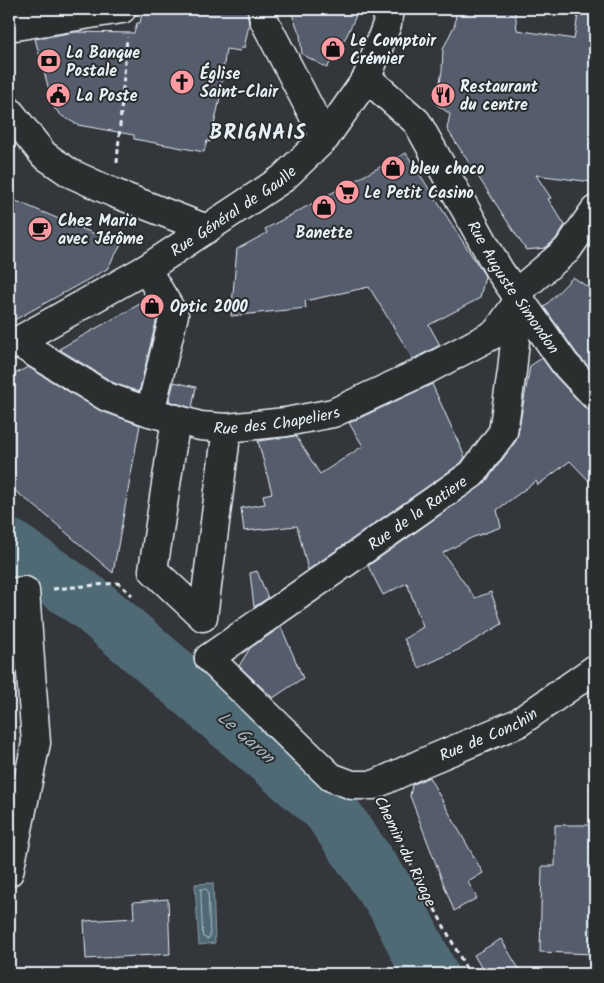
<svg xmlns="http://www.w3.org/2000/svg" width="604" height="983" viewBox="0 0 604 983" font-family="Kalam,sans-serif">
  <style>
    .water { fill: #506a75; stroke: #8da0a9 }
    .lines { fill: none; stroke-linecap: round; stroke-linejoin: round }
    .shore { stroke: #abbbc4; stroke-width: 1 }
    .river { stroke: #506a75; stroke-width: 56 }
    .building { fill: #555b6c; stroke: #e8f1f8 }
    .minor-casing { stroke: #e8f1f8; stroke-width: 31 }
    .path { stroke: #e8f1f8; stroke-width: 3; stroke-dasharray: 5 4; stroke-linecap: butt }
    .minor { stroke: #2a2d2e; stroke-width: 28 }
    .labels { text-anchor: middle; stroke-width: 4; stroke-linejoin: round; paint-order: stroke }
    .poi-label { font-size: 16px; font-weight: bold; fill: #e8f1f8; stroke: #2a2d2e; text-anchor: start }
    .street-label { font-size: 16px; fill: #e8f1f8; stroke: #2a2d2e }
    .water-label { font-size: 18px; font-style: italic; fill: #a4b4bd; stroke: #2a2d2e }
    .district-label { font-size: 21px; font-weight: bold; letter-spacing: 1px; fill: #e8f1f8; stroke: #2a2d2e }
  </style>
  <rect width="100%" height="100%" fill="#33363a"/>
  <filter id="ink" filterUnits="userSpaceOnUse"><feTurbulence type="fractalNoise" baseFrequency=".02" numOctaves="2"/><feDisplacementMap in="SourceGraphic" scale="10" xChannelSelector="R" yChannelSelector="G"/><feConvolveMatrix kernelMatrix="1 2 1 2 8 2 1 2 1" color-interpolation-filters="sRGB"/></filter>
  <g filter="url(#ink)">
    <path class="water" d="M213 883 215 943 199 945 195 884Z"/>
    <g class="lines">
      <path class="shore" d="M201 889H206L208 891 210 936 208 939 203 937Z"/>
      <path class="river" d="M9 547 91 604 329 808 396 905 430 974"/>
    </g>
    <g class="building">
      <path d="M143 9H247L249 25 244 48H241L240 51 226 49 219 103 210 142 207 141 204 152 134 139V135L78 125 62 116 54 108 35 39 75 32 134 33 137 23H140Z"/>
      <path d="M290 9H359L347 35 327 68 302 54 300 35Z"/>
      <path d="M456 9H515L517 30 574 39 579 9H595V160L592 182 536 175 551 198 548 199 565 225 555 240 545 248 526 250 447 129 450 114 436 104 442 71 443 49 455 24Z"/>
      <path d="M406 153 485 276 480 298 429 325 440 345 413 359 369 287 305 301 306 308 231 316 237 249 267 233 265 229Z"/>
      <path d="M9 198 121 245 107 269 9 323Z"/>
      <path d="M573 277 595 292V373L577 354 544 307Z"/>
      <path d="M147 300 157 318 139 392 114 383 59 349Z"/>
      <path d="M542 358 554 375 584 407 590 411H595V487L570 461 538 485 536 481 497 510 501 527 471 538 443 553 475 598 491 592 502 624 460 649 419 668 404 639 423 627 407 583 383 595 368 566 485 483 516 441 518 434 530 366Z"/>
      <path d="M28 367 99 410 140 425 113 573 41 511 9 486V377Z"/>
      <path d="M174 382 196 387 192 408 169 401Z"/>
      <path d="M432 384 465 457 461 463 308 570 297 526 244 531 241 508 265 504 263 495 272 493 258 441 296 436 320 474 363 446 349 423Z"/>
      <path d="M257 571 268 598 254 607 250 573Z"/>
      <path d="M281 627 303 678 273 698 239 666 250 648Z"/>
      <path d="M429 777 483 873 468 882 477 898 454 911 410 796 412 785Z"/>
      <path d="M555 825H591L590 853H595V954L540 952 542 866H555Z"/>
      <path d="M168 899 170 954 86 959 84 921 134 918 133 902Z"/>
      <path d="M501 939 522 974H485L474 955Z"/>
    </g>
    <g class="lines">
      <defs>
        <g id="minor">
          <path d="M262 9 264 20 325 138"/>
          <path d="M9 27 122 9"/>
          <path id="s1" d="M367 78 417 122 499 270 565 364 595 396"/>
          <path d="M9 111 44 155 70 173 114 193 207 229"/>
          <path d="M146 269 174 315 150 412"/>
          <path d="M515 294 567 250 595 210"/>
          <path id="s2" d="M17 342 107 397 150 412 200 426 227 428 286 422 333 413 424 371 496 333 519 300"/>
          <path id="s3" d="M9 346 146 269 282 179 325 138 367 78 387 24 389 9"/>
          <path d="M176 419 153 570 203 617 227 428"/>
          <path d="M9 593 25 591 36 743 9 872"/>
          <path id="s4" d="M209 658 472 474 503 432 512 371 519 301"/>
          <path id="s5" d="M209 658 331 777 352 785H374L420 764 518 723 595 669"/>
        </g>
      </defs>
      <use href="#minor" class="minor-casing"/>
      <g class="path">
        <path d="M117 163 127 37"/>
        <path d="M53 589 118 583 132 595"/>
        <path d="M386 812 407 856 469 974"/>
      </g>
      <use href="#minor" class="minor"/>
    </g>
  </g>
  <defs>
    <symbol id="shop-disc" viewBox="-11 -11 22 22"><circle r="9.5" fill="#ff9aa2" stroke="#2a2d2e"/><path d="M-5-2.5h2.3a2.7 3.5 0 0 1 5.4 0H5L5.5 6h-11ZM-1.5-2.5h3a1.5 2.3 0 0 0-3 0Z" fill="#111"/></symbol>
    <symbol id="bank-disc" viewBox="-11 -11 22 22"><circle r="9.5" fill="#ff9aa2" stroke="#2a2d2e"/><path d="M-6-4H6V4H-6ZM0-2.3a2.3 2.3 0 1 0 0 4.6a2.3 2.3 0 1 0 0-4.6Z" fill="#111"/></symbol>
    <symbol id="church-disc" viewBox="-11 -11 22 22"><circle r="9.5" fill="#ff9aa2" stroke="#2a2d2e"/><path d="M-1.2-6h2.4v3.5h3.3v2.4h-3.3V6h-2.4V-.1h-3.3v-2.4h3.3Z" fill="#111"/></symbol>
    <symbol id="civic-disc" viewBox="-11 -11 22 22"><circle r="9.5" fill="#ff9aa2" stroke="#2a2d2e"/><path d="M-.6-6.5H3V-4.5H.6V-3L4-1V1h2V6H-6V1h2V-1L-.6-3ZM-1.2 2.5V6h2.4V2.5Z" fill="#111"/></symbol>
    <symbol id="restaurant-disc" viewBox="-11 -11 22 22"><circle r="9.5" fill="#ff9aa2" stroke="#2a2d2e"/><path d="M-5-6h1v4h1v-4h1v4h1v-4h1v5L-1.5 .5V6h-2V.5L-5-1ZM5-6V6H3V1.5H1.5Q1.5-4 5-6Z" fill="#111"/></symbol>
    <symbol id="supermarket-disc" viewBox="-11 -11 22 22"><circle r="9.5" fill="#ff9aa2" stroke="#2a2d2e"/><path d="M-6-5.5h2.5l.6 2H6L4.5 2H-2.5L-4.4-4H-6ZM-1.5 3.2a1.3 1.3 0 1 0 .1 0ZM3 3.2a1.3 1.3 0 1 0 .1 0Z" fill="#111"/></symbol>
    <symbol id="cafe-disc" viewBox="-11 -11 22 22"><circle r="9.5" fill="#ff9aa2" stroke="#2a2d2e"/><path d="M-5.5-4.5H6V0H3Q3 3.5 0 3.5H-2.5Q-5.5 3.5-5.5 0ZM3-3.2v2h1.7v-2ZM-6 4.5H4V6H-6Z" fill="#111"/></symbol>
  </defs>
  <g fill-rule="evenodd">
    <use href="#shop-disc" x="319" y="35" width="28" height="28"/>
    <use href="#bank-disc" x="35" y="47" width="28" height="28"/>
    <use href="#church-disc" x="168" y="68" width="28" height="28"/>
    <use href="#civic-disc" x="44" y="81" width="28" height="28"/>
    <use href="#restaurant-disc" x="429" y="81" width="28" height="28"/>
    <use href="#shop-disc" x="379" y="154" width="28" height="28"/>
    <use href="#supermarket-disc" x="333" y="178" width="28" height="28"/>
    <use href="#shop-disc" x="310" y="193" width="28" height="28"/>
    <use href="#cafe-disc" x="26" y="215" width="28" height="28"/>
    <use href="#shop-disc" x="138" y="292" width="28" height="28"/>
  </g>
  <g class="labels">
    <g class="poi-label">
      <text x="350" y="46">Le Comptoir<tspan x="350" dy="18">Crémier</tspan></text>
      <text x="66" y="58">La Banque<tspan x="66" dy="18">Postale</tspan></text>
      <text x="200" y="79">Église<tspan x="200" dy="18">Saint-Clair</tspan></text>
      <text x="460" y="92">Restaurant<tspan x="460" dy="18">du centre</tspan></text>
      <text x="76" y="101">La Poste</text>
      <text x="410" y="174">bleu choco</text>
      <text x="364" y="198">Le Petit Casino</text>
      <text x="58" y="226">Chez Maria<tspan x="58" dy="18">avec Jérôme</tspan></text>
      <text x="324" y="238" text-anchor="middle">Banette</text>
      <text x="170" y="312">Optic 2000</text>
    </g>
    <g class="street-label">
      <text dy="6" stroke="none"><textPath href="#s3" startOffset="262">Rue Général de Gaulle</textPath></text>
      <text dy="6" stroke="none"><textPath href="#s1" startOffset="258">Rue Auguste Simondon</textPath></text>
      <text dy="6" stroke="none"><textPath href="#s2" startOffset="280">Rue des Chapeliers</textPath></text>
      <text dy="6" stroke="none"><textPath href="#s4" startOffset="254">Rue de la Ratiere</textPath></text>
      <text dy="6" stroke="none"><textPath href="#s5" startOffset="340">Rue de Conchin</textPath></text>
      <text transform="translate(406 851) rotate(64)" y="6">Chemin du Rivage</text>
    </g>
    <g class="water-label">
      <text transform="translate(246 737) rotate(41)" y="6">Le Garon</text>
    </g>
    <g class="district-label">
      <text x="258" y="139">BRIGNAIS</text>
    </g>
  </g>
  <rect width="604" height="983" fill="none" stroke="#2a2d2e" stroke-width="30"/>
  <rect x="15" y="15" width="574" height="953" fill="none" stroke="#e8f1f8" stroke-width="2" filter="url(#ink)"/>
</svg>
